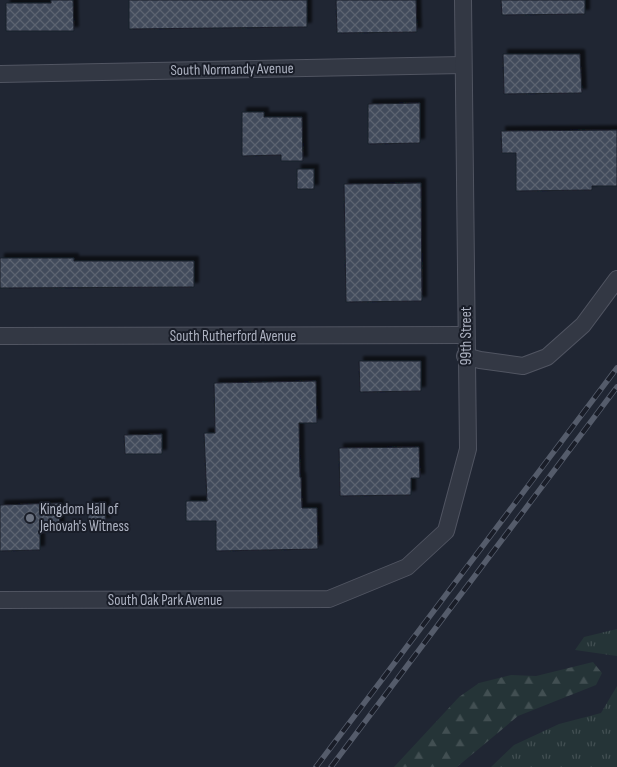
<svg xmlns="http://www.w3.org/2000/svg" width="617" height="767" viewBox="0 0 617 767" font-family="'Sofia Sans Condensed',sans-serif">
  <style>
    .grass { fill: url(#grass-tufts) }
    .forest { fill: url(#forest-firs) }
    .building { fill: url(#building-cross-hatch); stroke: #1b1f2a; filter: url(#shadow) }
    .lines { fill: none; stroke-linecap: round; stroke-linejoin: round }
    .street-casing { stroke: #515562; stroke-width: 18 }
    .street { stroke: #333844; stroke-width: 16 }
    .rail-casing { stroke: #555c6b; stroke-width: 5.5 }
    .rail { stroke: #191d28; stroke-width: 4; stroke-dasharray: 11; stroke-linecap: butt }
    .worship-dot { fill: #6b7280; stroke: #191d28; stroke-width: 2 }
    .labels { text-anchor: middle; stroke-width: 4; stroke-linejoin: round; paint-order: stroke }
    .street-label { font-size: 15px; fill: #adb2c1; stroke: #191d28 }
    .poi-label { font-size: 15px; fill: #adb2c1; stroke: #191d28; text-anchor: start }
  </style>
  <defs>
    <pattern id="grass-tufts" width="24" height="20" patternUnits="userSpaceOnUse" patternTransform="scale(1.25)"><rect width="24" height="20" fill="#253437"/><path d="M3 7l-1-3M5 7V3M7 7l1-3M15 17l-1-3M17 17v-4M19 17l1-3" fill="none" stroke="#424f52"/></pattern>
    <pattern id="forest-firs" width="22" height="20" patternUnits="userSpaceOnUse" patternTransform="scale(1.25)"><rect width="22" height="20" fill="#253437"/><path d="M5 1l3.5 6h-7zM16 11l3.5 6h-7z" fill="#424f52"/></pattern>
    <pattern id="building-cross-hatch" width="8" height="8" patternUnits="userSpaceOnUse" patternTransform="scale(1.25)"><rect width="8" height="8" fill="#434b5b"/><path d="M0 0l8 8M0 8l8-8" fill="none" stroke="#5b6371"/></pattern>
    <filter id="shadow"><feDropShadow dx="4.5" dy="-4.5" stdDeviation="1" flood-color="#0009"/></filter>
  </defs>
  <rect width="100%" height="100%" fill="#202633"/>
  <g class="grass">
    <path d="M617 629V656L575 650 584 637Z"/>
    <path d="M617 686V767H491L514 745 559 724 601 713Z"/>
  </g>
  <path class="forest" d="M593 662 602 673 596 685 518 716 457 767H394L459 697 479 683 511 675 536 676Z"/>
  <g class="building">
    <path d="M51 0H73L74 31H6V3H51Z"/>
    <path d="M129 0H307V27L129 29Z"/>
    <path d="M336 0H416L417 32 337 33Z"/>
    <path d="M501 0H585V14L502 15Z"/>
    <path d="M503 54H580L582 93 504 94Z"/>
    <path d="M420 103V143L368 144V104Z"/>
    <path d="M242 112H264V117H302L303 161H281V155L242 156Z"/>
    <path d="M617 130V186H592V190L516 191V153H502L501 131Z"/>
    <rect x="297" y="169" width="17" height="20"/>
    <path d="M421 183 422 301 346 302 344 184Z"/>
    <path d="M0 258H74V261H194V287L0 288Z"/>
    <path d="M359 361H421V391L360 392Z"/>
    <path d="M316 381 317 423H299L300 477H301L302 508H317L318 549 216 551V521H186V501H207L204 433H215L214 383Z"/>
    <path d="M162 434V454H125L124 435Z"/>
    <path d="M419 447 420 478H411V495L340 496 339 448Z"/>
    <path d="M105 502 106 522H88V503Z"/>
    <path d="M59 503 60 532 40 533V550L0 551V505Z"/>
  </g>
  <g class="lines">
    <defs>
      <g id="street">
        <path d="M0 74 463 65"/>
        <path d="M0 336 466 335"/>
        <path d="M465 356 480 360 523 366 547 357 583 325 617 279"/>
        <path d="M0 600 329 599 407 567 446 531 468 449 463 0"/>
      </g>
    </defs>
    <use href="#street" class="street-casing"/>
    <use href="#street" class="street"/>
    <defs>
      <g id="rail">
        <path d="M316 767 617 368"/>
        <path d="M331 767 617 387"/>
      </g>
    </defs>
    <use href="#rail" class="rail-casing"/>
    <use href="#rail" class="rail"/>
  </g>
  <circle class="worship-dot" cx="30" cy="518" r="5"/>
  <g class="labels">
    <g class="street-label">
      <text transform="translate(232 69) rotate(-1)" y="5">South Normandy Avenue</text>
      <text x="233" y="341">South Rutherford Avenue</text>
      <text transform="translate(466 336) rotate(-90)" y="5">99th Street</text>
      <text x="165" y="605">South Oak Park Avenue</text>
    </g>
    <g class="poi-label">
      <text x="40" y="514">Kingdom Hall of<tspan x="40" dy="17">Jehovah's Witness</tspan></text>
    </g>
  </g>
</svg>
